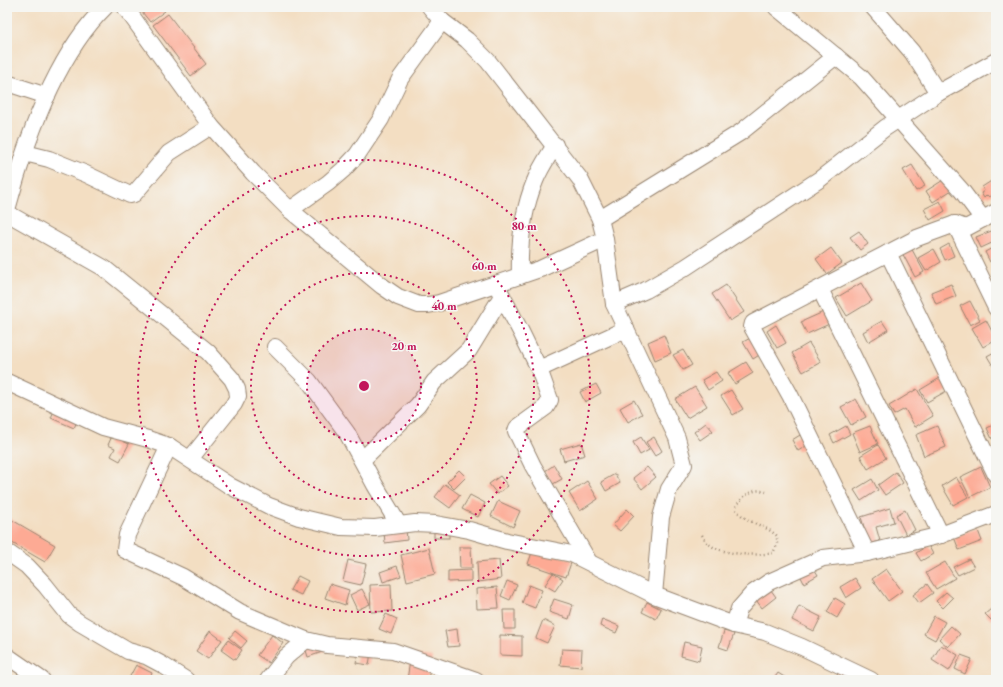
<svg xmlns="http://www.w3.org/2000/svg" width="1003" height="687" viewBox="0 0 1003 687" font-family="'EB Garamond',serif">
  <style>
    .building { fill: #fdaa94 }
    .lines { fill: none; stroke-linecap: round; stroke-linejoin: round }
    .minor-casing { stroke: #978470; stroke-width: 18 }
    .path { stroke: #978470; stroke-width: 2.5; stroke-dasharray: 1 3; stroke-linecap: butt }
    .minor { stroke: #fff; stroke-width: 16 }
    .ring { fill: none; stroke: #c2185b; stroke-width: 2; stroke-dasharray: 2 4 }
    .centre { fill: #c2185b; stroke: #f6f6f2; stroke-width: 2 }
    .ring-label { font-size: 12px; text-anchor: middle; font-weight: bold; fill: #c2185b; stroke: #f6f6f2; stroke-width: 3; stroke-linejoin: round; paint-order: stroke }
  </style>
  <rect width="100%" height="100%" fill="#f6f6f2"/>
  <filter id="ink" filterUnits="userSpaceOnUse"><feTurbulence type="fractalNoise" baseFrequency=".025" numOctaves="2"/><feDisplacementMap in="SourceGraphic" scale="8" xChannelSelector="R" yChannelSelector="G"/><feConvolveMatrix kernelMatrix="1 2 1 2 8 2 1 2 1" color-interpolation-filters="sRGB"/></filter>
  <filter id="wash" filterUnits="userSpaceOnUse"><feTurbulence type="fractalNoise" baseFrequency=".012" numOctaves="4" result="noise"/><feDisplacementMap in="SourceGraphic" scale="16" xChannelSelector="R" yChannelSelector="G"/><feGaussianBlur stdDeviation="0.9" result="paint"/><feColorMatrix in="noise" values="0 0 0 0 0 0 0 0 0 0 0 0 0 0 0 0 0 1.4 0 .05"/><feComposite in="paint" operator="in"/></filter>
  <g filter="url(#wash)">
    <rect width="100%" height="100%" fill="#f3dec2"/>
    <g id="blocks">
      <g class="building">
        <path d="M138 7H162L165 11 150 22Z"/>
        <path d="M168 14 206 64 191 76 153 25Z"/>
        <path d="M912 165 925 186 916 191 903 170Z"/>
        <path d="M948 177 955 188 933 202 926 191Z"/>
        <path d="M996 178V193L989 197 987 195 984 198 981 193 984 191 982 187Z"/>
        <path d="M940 201 945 211 930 220 924 209Z"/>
        <path d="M994 230 996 241 981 248 976 237Z"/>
        <path d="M859 231 868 244 860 250 850 237Z"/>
        <path d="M908 242 924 272 915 277 899 247Z"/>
        <path d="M949 244 954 256 945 260 940 249Z"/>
        <path d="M996 246V259L990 262 985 252Z"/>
        <path d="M831 248 842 263 827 274 816 259Z"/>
        <path d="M934 249 941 262 926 271 918 258Z"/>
        <path d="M861 283 872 301 847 316 836 298Z"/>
        <path d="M951 284 956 296 936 304 931 292Z"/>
        <path d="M726 285 744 312 730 321 712 294Z"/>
        <path d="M970 301 980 320 970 325 960 306Z"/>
        <path d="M830 309 836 321 807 334 801 322Z"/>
        <path d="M986 320 996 339 983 347 972 328Z"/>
        <path d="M882 321 888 330 868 342 863 332Z"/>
        <path d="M776 325 786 343 777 348 767 331Z"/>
        <path d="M664 335 671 353 655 360 648 342Z"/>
        <path d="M754 336 764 352 753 359 743 342Z"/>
        <path d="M809 343 821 362 803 372 792 353Z"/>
        <path d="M683 350 692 365 683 370 673 355Z"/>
        <path d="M996 351V364L993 366 987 356Z"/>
        <path d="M746 362 753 373 735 384 728 373Z"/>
        <path d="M716 372 722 381 708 390 702 380Z"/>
        <path d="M945 375 952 388 927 402 920 390Z"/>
        <path d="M596 384 601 393 585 402 580 392Z"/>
        <path d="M695 387 707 406 687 418 675 399Z"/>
        <path d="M917 389 933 416 915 427 905 409 894 415 889 406Z"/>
        <path d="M731 390 743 409 733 415 721 396Z"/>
        <path d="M856 399 866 417 851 425 841 407Z"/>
        <path d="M634 400 642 414 628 422 620 408Z"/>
        <path d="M55 408 78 419 74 428 51 418Z"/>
        <path d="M706 423 713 431 700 440 694 432Z"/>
        <path d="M996 424V437L992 439 987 428Z"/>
        <path d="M846 426 850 434 834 443 830 435Z"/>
        <path d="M870 426 878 444 860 452 852 433Z"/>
        <path d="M937 426 946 447 924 456 916 435Z"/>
        <path d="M805 432 811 443 798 451 792 440Z"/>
        <path d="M112 436 129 444 120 461 111 456 115 448 108 445Z"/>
        <path d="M641 437 649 450 640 455 633 442Z"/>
        <path d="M654 437 662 451 655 456 646 442Z"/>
        <path d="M581 443 585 455 564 461 560 449Z"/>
        <path d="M878 445 886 458 868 469 860 456Z"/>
        <path d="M554 465 562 479 553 484 545 471Z"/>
        <path d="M647 467 656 477 642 489 633 478Z"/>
        <path d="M981 467 990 487 970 497 960 477Z"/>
        <path d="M459 470 466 477 454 489 447 482Z"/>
        <path d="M896 472 903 483 885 495 878 485Z"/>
        <path d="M615 474 620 483 606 491 601 482Z"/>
        <path d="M500 476 508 486 497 494 489 484Z"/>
        <path d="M956 477 968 497 953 505 942 486Z"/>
        <path d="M872 479 878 490 861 501 854 490Z"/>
        <path d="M587 481 598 499 580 511 569 493Z"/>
        <path d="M445 484 460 495 450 508 435 497Z"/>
        <path d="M470 495 485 503 478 517 462 509Z"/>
        <path d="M498 501 520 511 513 527 491 516Z"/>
        <path d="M890 508 894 522 876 527 880 541 869 544 861 517Z"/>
        <path d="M627 509 634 516 620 531 613 525Z"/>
        <path d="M905 510 915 530 906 535 896 515Z"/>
        <path d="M7 517 55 545 45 562 7 540Z"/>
        <rect x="434" y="524" width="15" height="14"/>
        <path d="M977 528 982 541 959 550 954 537Z"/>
        <path d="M406 529 407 540 385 543 384 532Z"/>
        <path d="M928 545 933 554 921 561 916 553Z"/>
        <path d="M459 547H471L472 568H460Z"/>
        <path d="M534 547 572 560 566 577 528 564Z"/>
        <path d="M429 548 435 574 407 581 401 555Z"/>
        <path d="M969 559 974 567 958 575 953 567Z"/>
        <path d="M348 560 366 564 361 585 343 581Z"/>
        <path d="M499 560 501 579 478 582 477 562Z"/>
        <path d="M945 562 955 578 936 589 926 573Z"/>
        <path d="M397 566 401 576 383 582 380 572Z"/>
        <path d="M813 567 818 575 804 583 800 575Z"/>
        <path d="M886 569 902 591 888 601 872 579Z"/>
        <path d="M471 570V581L448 582V571Z"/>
        <path d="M553 573 563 579 555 591 545 585Z"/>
        <path d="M298 576 308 581 301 595 290 590Z"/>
        <path d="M855 578 861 588 846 598 840 587Z"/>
        <path d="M507 581 517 585 510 600 501 596Z"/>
        <path d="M330 584 349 590 345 605 325 598Z"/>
        <path d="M391 584 392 611 371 612 370 585Z"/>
        <path d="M927 584 933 593 919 603 913 595Z"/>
        <path d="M529 585 542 590 535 608 522 603Z"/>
        <path d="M768 586 776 597 762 608 753 596Z"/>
        <path d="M497 587 499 608 477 609 476 589Z"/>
        <path d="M362 589 370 604 357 610 350 595Z"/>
        <path d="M946 592 953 598 943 608 936 601Z"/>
        <path d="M835 598 845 604 837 618 827 612Z"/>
        <path d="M554 599 573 605 569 619 549 612Z"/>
        <path d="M647 602 661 609 656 619 642 612Z"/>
        <path d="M996 605V616L991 620 985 614Z"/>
        <path d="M799 606 821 617 814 631 792 620Z"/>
        <path d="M503 610H515V629H504Z"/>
        <path d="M386 614 397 619 391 634 379 629Z"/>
        <path d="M934 616 945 622 935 640 924 634Z"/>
        <path d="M602 619 619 626 616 633 600 626Z"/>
        <path d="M543 620 555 626 547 643 536 638Z"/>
        <path d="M951 626 960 634 948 647 939 639Z"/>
        <path d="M457 629 459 646 448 647 445 631Z"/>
        <path d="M210 631 222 640 208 659 196 651Z"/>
        <path d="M235 631 247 641 241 648 229 638Z"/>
        <path d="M724 631 734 634 728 650 719 647Z"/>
        <path d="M272 635 283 643 269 663 257 655Z"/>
        <path d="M500 635 522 636V656L500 655Z"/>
        <path d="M228 640 242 650 235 660 221 650Z"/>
        <path d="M684 642 702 646 699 661 681 656Z"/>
        <path d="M304 644 328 650 308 657Z"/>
        <path d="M359 644 372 646 369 665 356 663Z"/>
        <path d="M941 645 958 655 949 671 932 660Z"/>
        <path d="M562 649 582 650 581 667 560 665Z"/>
        <path d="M411 654 432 657 428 680H407Z"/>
        <path d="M961 655 972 659 965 674 955 669Z"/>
        <path d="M136 665 152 673 149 680H128Z"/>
        <path d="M841 666 859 680H835Z"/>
        <path d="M778 673 789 680H773Z"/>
      </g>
    </g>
  </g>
  <g filter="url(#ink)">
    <use href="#blocks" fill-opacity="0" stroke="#978470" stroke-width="1"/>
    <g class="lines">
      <defs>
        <g id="minor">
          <path d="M125 7 211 126 253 173 290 210 382 286 398 297 419 305H428L439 303 540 269 605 239"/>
          <path d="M430 7 442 21 467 40 488 61 580 179 600 219 605 239 614 304 677 438 684 465 669 489 661 517 654 595"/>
          <path d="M776 7 861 77 962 191 983 219"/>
          <path d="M873 7 912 52 938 93"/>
          <path d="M7 83 47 96"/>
          <path d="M25 153 49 159 86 174 130 195 134 194 169 153 211 126"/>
          <path d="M7 210C25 143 56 55 105 7"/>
          <path d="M290 210 328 183 343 170 357 155 381 119 400 79 442 21"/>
          <path d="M7 213 104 268 208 352 232 379 237 389 238 396 234 404 190 459"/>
          <path d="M600 219 741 132 836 56"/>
          <path d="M955 224 996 308"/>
          <path d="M888 253 996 475"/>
          <path d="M520 276C519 245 523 210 535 181 540 168 548 157 555 145"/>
          <path d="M498 288 521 332 539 369 626 329"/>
          <path d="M820 289 941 535"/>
          <path d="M614 304 646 290 686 267 820 179 885 128 938 93 996 61"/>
          <path d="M275 347 309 381 347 433 375 485 399 525"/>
          <path d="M539 369 550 400 546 407 517 428 516 431 533 466 589 562"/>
          <path d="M7 382 103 427 148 439 169 446 230 486 269 506 299 517 341 527 375 528 415 523 436 524 469 530 507 541 572 554 654 595 734 625 765 632 802 647 871 680"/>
          <path d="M169 446 127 535 125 550 183 577 240 612 306 640 327 645 393 651 476 680"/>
          <path d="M362 460 418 405 434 382 469 350 502 296"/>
          <path d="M7 552 27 566 45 585 69 615 80 623 128 651 146 656 161 664 186 680"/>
          <path d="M867 553 790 395 752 327 753 323 917 238 955 224 966 228 996 212"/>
          <path d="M734 625 739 609 753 593 769 582 823 558 867 553 941 535 996 514"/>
          <path d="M7 656 42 680"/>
          <path d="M268 680 286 657 306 640"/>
        </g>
      </defs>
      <use href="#minor" class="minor-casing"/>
      <path class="path" d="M702 535C705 539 707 543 710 545 724 555 756 556 773 553L777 545V536C765 524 744 523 735 508 743 496 752 487 766 492"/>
      <use href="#minor" class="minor"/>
    </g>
  </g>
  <circle cx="364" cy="386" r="57" fill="#c2185b" fill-opacity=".12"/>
  <g class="ring">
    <circle cx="364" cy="386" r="57"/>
    <circle cx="364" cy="386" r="113"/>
    <circle cx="364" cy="386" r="170"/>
    <circle cx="364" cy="386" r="226"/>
  </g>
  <circle cx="364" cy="386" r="6" class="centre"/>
  <g class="ring-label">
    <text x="524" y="230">80 m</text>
    <text x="484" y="270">60 m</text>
    <text x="444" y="310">40 m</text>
    <text x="404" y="350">20 m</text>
  </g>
  <rect width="1003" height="687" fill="none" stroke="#f6f6f2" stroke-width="24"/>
</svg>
